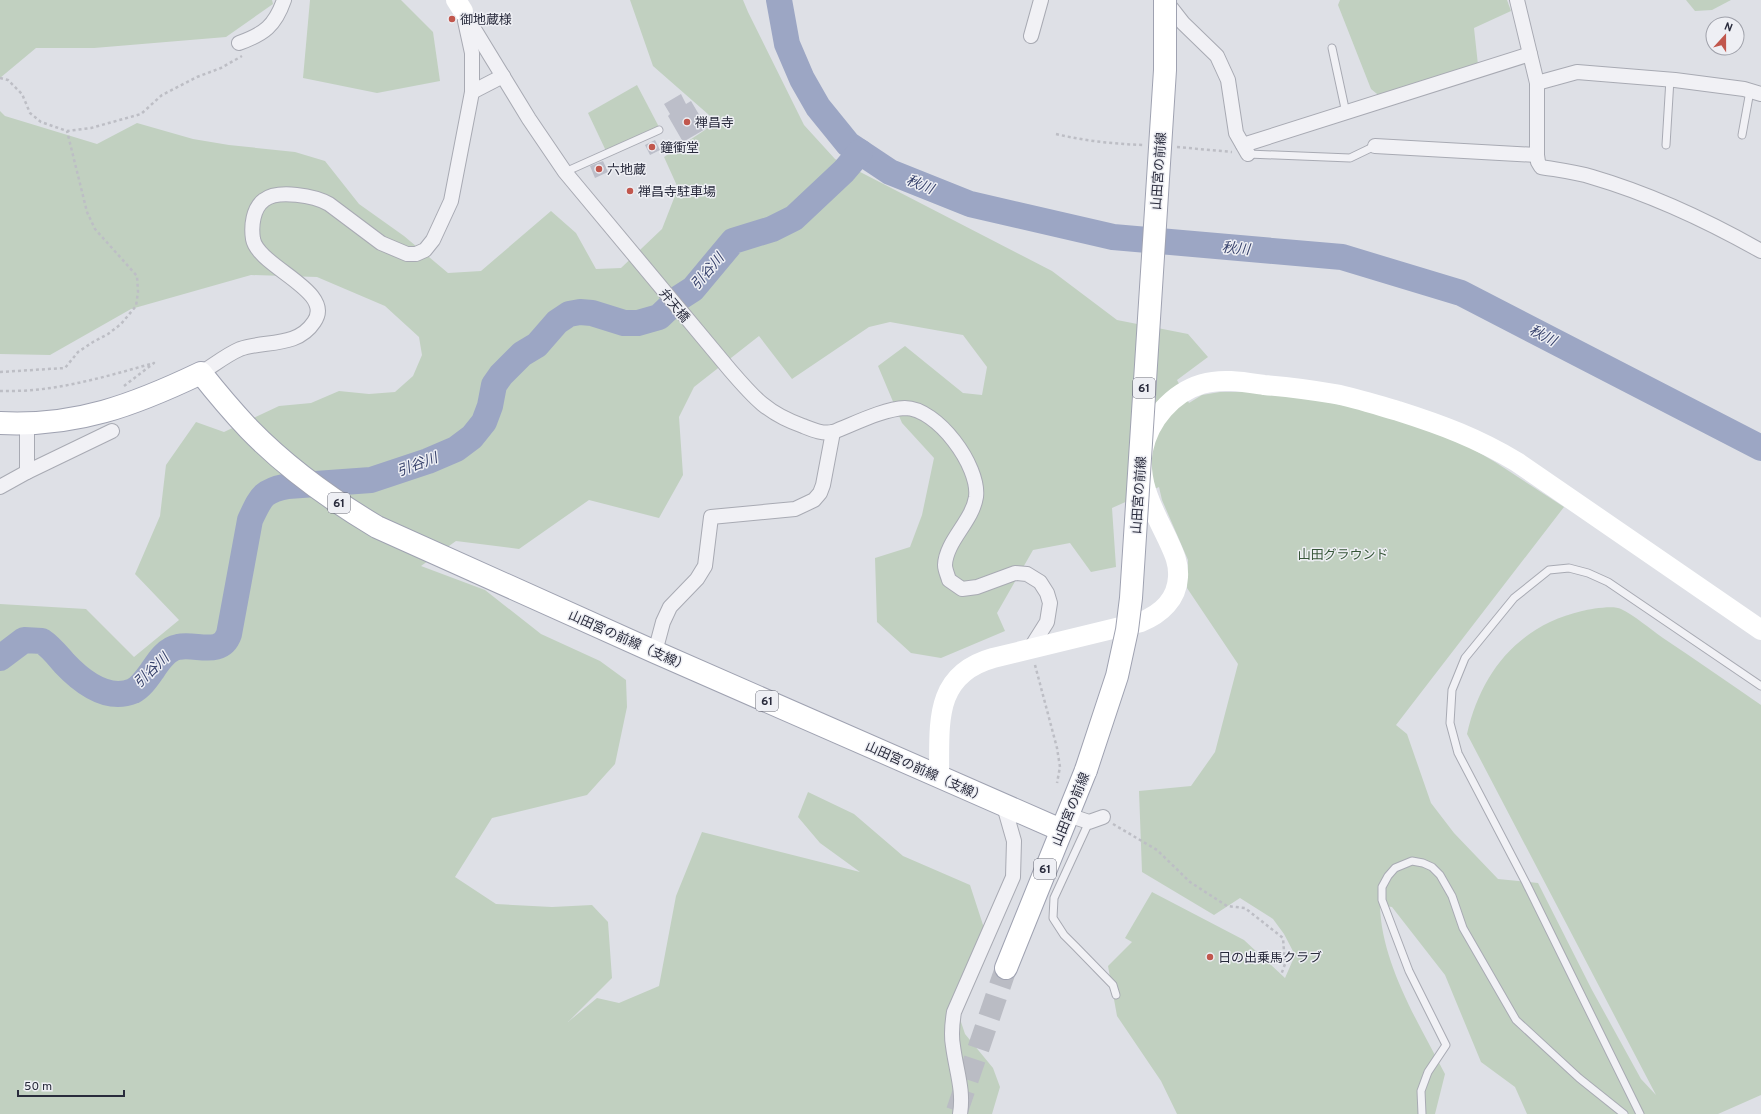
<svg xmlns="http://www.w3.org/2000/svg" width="1761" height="1114" viewBox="0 0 1761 1114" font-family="Overpass,'Noto Sans JP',sans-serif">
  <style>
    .green { fill: #c1d0c0 }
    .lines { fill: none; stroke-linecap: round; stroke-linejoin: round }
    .river { stroke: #9ca6c4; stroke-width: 26 }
    .building { fill: #bcbec9 }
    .primary-tunnel { stroke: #babcc4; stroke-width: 22; stroke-dasharray: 22 11; stroke-linecap: butt }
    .lane-casing { stroke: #a8aab3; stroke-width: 9 }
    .street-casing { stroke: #a8aab3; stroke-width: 16 }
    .primary-casing { stroke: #9fa2b1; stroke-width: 24 }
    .path { stroke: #bdbec5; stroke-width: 2.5; stroke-dasharray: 3 3; stroke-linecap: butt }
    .lane { stroke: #f1f1f5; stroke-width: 7 }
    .street { stroke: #f1f1f5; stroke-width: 14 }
    .secondary { stroke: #fff; stroke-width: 20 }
    .primary { stroke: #fff; stroke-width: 22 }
    .primary-bridge-casing { stroke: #9fa2b1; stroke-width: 24; stroke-linecap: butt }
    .primary-bridge { stroke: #fff; stroke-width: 22 }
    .poi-dot { fill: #c1574d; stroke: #eeeff4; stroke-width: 1.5 }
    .labels { text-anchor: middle; stroke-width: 3; stroke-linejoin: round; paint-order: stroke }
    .shield { fill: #eeeff4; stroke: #646673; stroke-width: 1 }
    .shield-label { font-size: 12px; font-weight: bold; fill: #292b3c }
    .poi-label { font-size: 13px; fill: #292b3c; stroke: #eeeff4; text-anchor: start }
    .street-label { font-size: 13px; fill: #292b3c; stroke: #eeeff4 }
    .park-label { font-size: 13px; fill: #375639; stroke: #eeeff4 }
    .water-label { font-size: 14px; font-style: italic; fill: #37426c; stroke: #eeeff4 }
  </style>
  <rect width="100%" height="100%" fill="#dee0e6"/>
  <g class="green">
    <path d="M0 0H272L273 4 226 37 94 48H36L0 78Z"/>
    <path d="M310 0H401L433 32 440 81 377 93 303 78Z"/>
    <path d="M630 0H743L748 12 804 125 835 159 1052 271 1117 320 1188 334 1208 357 1177 380 1189 403 1202 395 1220 392H1250L1302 397 1361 409 1449 435 1495 462 1564 507 1396 725 1407 734 1431 803 1454 833 1498 879 1538 883 1592 990 1641 1079 1656 1095 1467 734C1481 672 1518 626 1582 611 1590 609 1614 605 1621 609 1635 616 1649 628 1663 638 1696 660 1728 682 1761 705V1095L1718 1114H1527L1515 1087 1481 1062 1445 975 1392 907 1380 905C1381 963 1419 1024 1445 1074L1435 1114H1177L1161 1081 1117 1016 1108 966 1132 942 1125 938 1152 892 1244 940 1285 978 1295 955 1284 934 1273 919 1240 898 1214 915 1142 872 1139 791 1191 786 1215 752 1238 664 1187 588 1188 560 1162 500 1159 487 1112 508 1116 567 1091 572 1070 543 1033 550 997 613 1005 631 941 658 911 653 877 622 875 558 910 547 922 515 934 458 902 423 878 366 905 346 963 393 982 395 987 367 963 335 890 322 869 327 792 379 759 336 694 387 679 417 683 475 659 518 589 500 519 549 456 541 421 566 485 590 541 634 600 661 626 680 627 707 615 764 587 795 492 818 455 877 496 904 552 907 592 905 608 922 612 978 568 1022 597 998 619 1003 659 986 676 896 702 832 860 872 820 843 798 817 808 792 854 814 903 856 970 885 984 928 959 1016 965 1034 993 1068 1000 1087 992 1114H0V604L86 609 134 657 179 620 135 574 160 516 166 465 196 422 224 432 279 406 311 403 339 391 369 394 395 392 413 376 422 355 419 337 385 306 317 277 251 275 131 309 50 355 0 354V111L5 116 97 144 137 123 193 139 229 145 295 152 325 161 359 204 404 236 448 273 481 271 551 211 576 233 596 269 621 268 662 229 678 188 664 157 717 122 653 66Z"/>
    <path d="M1340 0H1507L1511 11 1474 28 1478 65 1382 98 1371 89 1338 5Z"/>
    <path d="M1686 0H1731L1712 10 1695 11Z"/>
    <path d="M637 85 659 127 606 151 588 113Z"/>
  </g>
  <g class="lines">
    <g class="river">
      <path d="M779 0 787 44 802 79 818 107 848 144 890 172 970 204 1113 237 1342 257 1461 293 1761 448"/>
      <path d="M0 658 24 640 42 641C51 647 57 655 64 663 81 681 106 702 133 691 141 687 147 678 152 671 158 662 166 649 178 647 196 643 221 657 229 634L250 520C261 497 262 491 288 486L371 480 428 461 456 449 472 437 484 422 490 406 494 385 501 375 522 354 537 345 557 322 569 314 580 312 592 313 624 323H638L659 317 679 298 693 289 733 241 772 229 794 218 844 171 860 152"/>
    </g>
  </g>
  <g class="building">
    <path d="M681 94 686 104 691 101 707 128 683 142 668 116 670 114 664 104Z"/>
    <path d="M655 140 660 150 650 155 645 145Z"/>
    <path d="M603 161 608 172 595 178 590 166Z"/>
  </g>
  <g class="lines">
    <path class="primary-tunnel" d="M957 1111 1006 968"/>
    <defs>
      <g id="lane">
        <path d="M1332 48 1346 113"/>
        <path d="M1742 135 1750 91"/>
        <path d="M1666 145 1670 79"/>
        <path d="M1248 154 1350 158 1375 146"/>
        <path d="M565 172 659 130"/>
        <path d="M1089 822 1054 898 1053 918 1064 935 1076 947 1113 985 1116 995"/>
        <path d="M1422 1114 1421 1091 1428 1072 1446 1045 1409 971 1382 900V887L1388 876 1395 868 1412 861 1423 863 1432 867 1440 875 1452 896 1463 928 1516 1020 1579 1078 1624 1114"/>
        <path d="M1640 1114 1526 883 1458 753 1450 723 1452 690 1465 658 1514 598 1549 570 1569 568 1588 573 1608 582 1761 686"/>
      </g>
      <g id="street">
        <path d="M1165 0 1183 23 1217 56 1228 80 1236 133 1248 154"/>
        <path d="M1517 0 1537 83V155L1538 162 1541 167C1558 170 1576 172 1592 177 1650 194 1708 221 1761 251"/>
        <path d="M463 11 529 119 565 172 730 370C754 398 768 414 803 426 813 430 822 434 833 432 854 424 883 409 905 408 937 408 980 466 976 497 972 522 946 541 945 565 945 570 948 576 949 580L962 589 977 587 1015 573 1027 574 1040 582 1047 593 1050 603 1047 622 1030 649"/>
        <path d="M1031 36 1041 0"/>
        <path d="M239 43C264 34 275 26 284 0"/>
        <path d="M1537 83 1577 72 1675 80 1744 89 1761 94"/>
        <path d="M472 92 503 76"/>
        <path d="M1243 145 1530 54"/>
        <path d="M1375 146 1537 155"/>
        <path d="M201 373C214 365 226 355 240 349 265 340 297 348 314 322 336 291 258 267 253 239 251 226 253 208 264 200 278 189 315 196 329 204L381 243 407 254H416L425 250 433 240 451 201 472 92V53L465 21"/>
        <path d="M27 472 112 431"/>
        <path d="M0 487 27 472V424"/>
        <path d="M655 652 663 622 670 607 697 579 705 566 711 517 795 509 814 500 820 493 823 485 833 432"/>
        <path d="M1068 815 1089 822 1103 817"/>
        <path d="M960 1114C964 1090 956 1070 953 1046 951 1035 952 1024 954 1012L1013 877 1014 841 1004 806"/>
      </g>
      <g id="primary">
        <path d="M0 423C76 427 134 405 201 373 216 392 232 411 249 429 287 468 330 499 377 527L655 652 1061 830"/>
        <path d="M1006 968 1086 770"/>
      </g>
    </defs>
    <use href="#lane" class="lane-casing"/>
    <use href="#street" class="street-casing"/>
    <use href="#primary" class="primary-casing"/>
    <g class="path">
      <path d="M0 78 8 80 22 94 30 113 41 122 67 131 91 128 141 114 162 95 197 77 221 68 242 56"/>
      <path d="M1056 134C1085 141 1114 144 1144 145"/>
      <path d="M1177 147 1232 152"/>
      <path d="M0 372 65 368 78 352 93 342 108 334 121 324 136 306 138 292 137 276 95 229 87 212 67 131"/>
      <path d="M0 391C11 391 23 391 34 390 75 386 115 374 154 363L124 386"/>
      <path d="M1035 665 1057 748 1060 767 1057 783"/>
      <path d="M1113 824 1157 850 1190 882 1227 906 1245 908 1283 938 1285 964 1281 975"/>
    </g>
    <use href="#lane" class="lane"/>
    <use href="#street" class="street"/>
    <g class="secondary">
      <path d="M456 0 463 11"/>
      <path d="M939 777C940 726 932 675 993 658L1141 622C1161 614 1177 599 1178 577 1179 562 1173 551 1167 538 1154 511 1137 482 1143 450 1149 420 1172 393 1202 384 1222 378 1244 382 1264 385 1288 387 1311 390 1335 394 1356 398 1377 405 1398 411 1442 425 1477 438 1517 462L1761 630"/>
    </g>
    <use href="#primary" class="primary"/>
    <defs>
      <path id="primary-bridge" d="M1086 770 1117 676 1127 630 1131 598 1165 70V0"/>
    </defs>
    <use href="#primary-bridge" class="primary-bridge-casing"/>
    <use href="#primary-bridge" class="primary-bridge"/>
  </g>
  <g class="poi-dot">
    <circle cx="452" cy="19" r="4"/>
    <circle cx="687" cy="122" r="4"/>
    <circle cx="652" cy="147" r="4"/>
    <circle cx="599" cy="169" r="4"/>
    <circle cx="630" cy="191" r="4"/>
    <circle cx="1210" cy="957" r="4"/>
  </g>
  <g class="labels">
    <g class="shield">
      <rect x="1133" y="378" width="22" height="20" rx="3"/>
      <rect x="328" y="493" width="22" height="20" rx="3"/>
      <rect x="756" y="691" width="22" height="20" rx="3"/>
      <rect x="1034" y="859" width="22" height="20" rx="3"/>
    </g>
    <g class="shield-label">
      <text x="1144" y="392">61</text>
      <text x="339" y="507">61</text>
      <text x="767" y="705">61</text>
      <text x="1045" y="873">61</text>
    </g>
    <g class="poi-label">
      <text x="460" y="24">御地蔵様</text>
      <text x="695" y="127">禅昌寺</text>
      <text x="660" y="152">鐘衝堂</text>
      <text x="607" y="174">六地蔵</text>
      <text x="638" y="196">禅昌寺駐車場</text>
      <text x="1218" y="962">日の出乗馬クラブ</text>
    </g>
    <g class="street-label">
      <text transform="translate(1158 171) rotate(-86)" y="5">山田宮の前線</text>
      <text transform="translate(675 305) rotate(50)" y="5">弁天橋</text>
      <text transform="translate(1138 495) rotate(-86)" y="5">山田宮の前線</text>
      <text transform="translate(629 640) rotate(24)" y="5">山田宮の前線（支線）</text>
      <text transform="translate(926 771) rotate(24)" y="5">山田宮の前線（支線）</text>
      <text transform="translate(1070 809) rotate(-68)" y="5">山田宮の前線</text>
    </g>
    <g class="park-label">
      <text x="1343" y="559">山田グラウンド</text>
    </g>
    <g class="water-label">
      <text transform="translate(920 184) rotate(22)" y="5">秋川</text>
      <text transform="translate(1236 248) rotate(5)" y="5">秋川</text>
      <text transform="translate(707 271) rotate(-49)" y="5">引谷川</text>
      <text transform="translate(1543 335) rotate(27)" y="5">秋川</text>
      <text transform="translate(417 464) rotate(-20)" y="5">引谷川</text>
      <text transform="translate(151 670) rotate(-44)" y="5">引谷川</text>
    </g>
  </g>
  <g transform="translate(1725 36) rotate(21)"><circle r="19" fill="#eeeff4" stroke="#9fa1aa"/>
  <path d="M0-3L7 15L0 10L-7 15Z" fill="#c1574d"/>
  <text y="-6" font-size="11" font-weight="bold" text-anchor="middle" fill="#292b3c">N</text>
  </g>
  <path d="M18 1090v6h106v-6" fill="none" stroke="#292b3c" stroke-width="2"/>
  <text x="24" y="1090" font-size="12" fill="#292b3c" stroke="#eeeff4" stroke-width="3" paint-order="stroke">50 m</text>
</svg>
